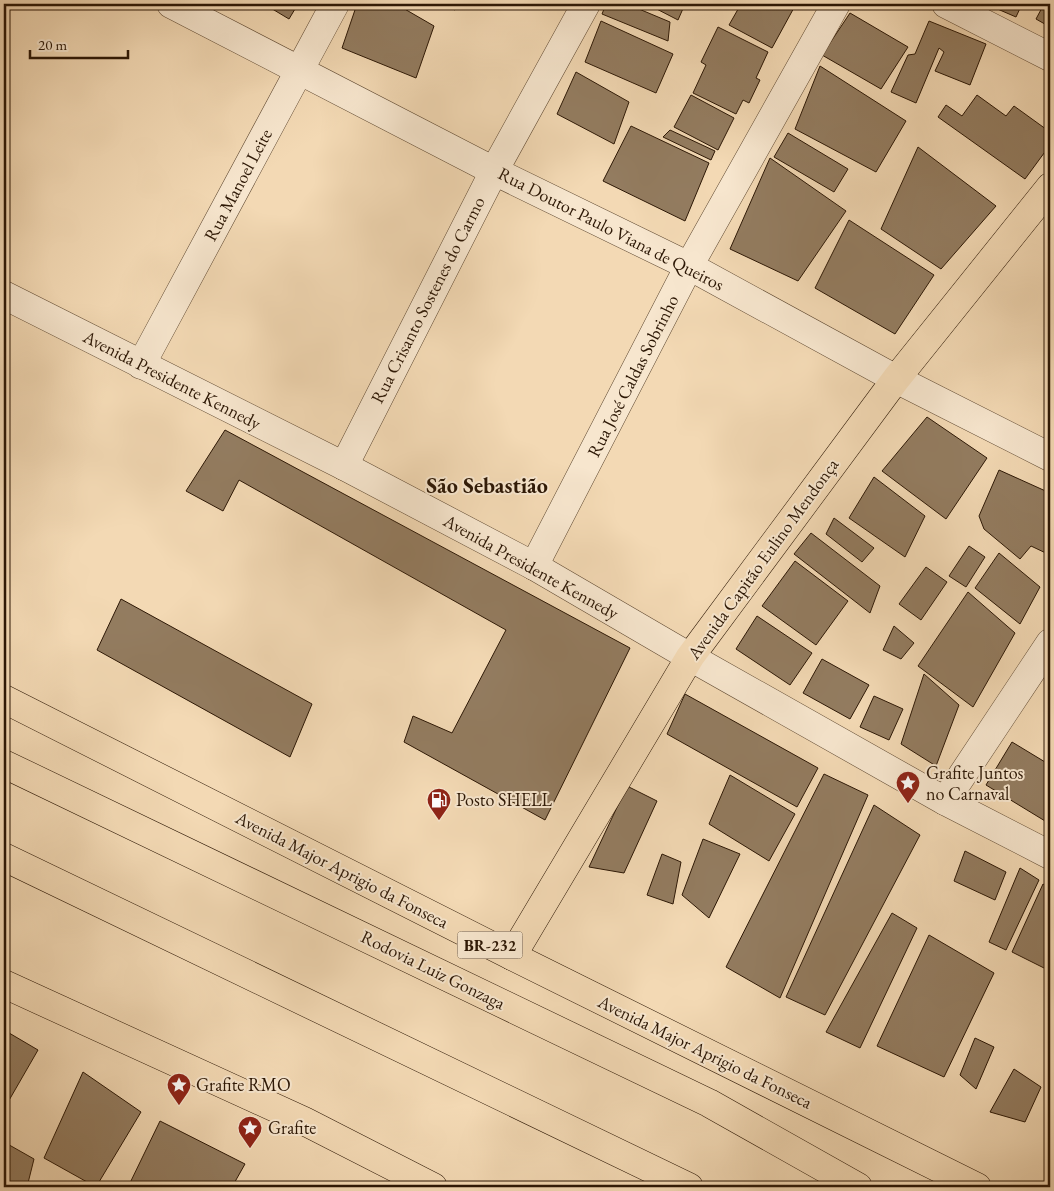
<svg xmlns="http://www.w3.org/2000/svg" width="1054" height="1191" viewBox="0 0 1054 1191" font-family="'EB Garamond',serif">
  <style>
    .building { fill: #937c60; stroke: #2c1705 }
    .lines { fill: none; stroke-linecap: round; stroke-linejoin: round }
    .minor-casing { stroke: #5e4831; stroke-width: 29 }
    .major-casing { stroke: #2c1705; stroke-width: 29 }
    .highway-casing { stroke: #2c1705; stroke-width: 29 }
    .minor { stroke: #f7e6ce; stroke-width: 28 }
    .major { stroke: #f3d9b4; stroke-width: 28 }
    .highway { stroke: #f3d9b4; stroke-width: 28 }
    .labels { text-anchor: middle; stroke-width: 4; stroke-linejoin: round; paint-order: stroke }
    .shield { fill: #f7e6ce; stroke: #695541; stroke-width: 1 }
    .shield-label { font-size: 16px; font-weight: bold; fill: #2c1705 }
    .street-label { font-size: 18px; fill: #2c1705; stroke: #f7e6ce }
    .poi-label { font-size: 18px; fill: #2c1705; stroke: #f7e6ce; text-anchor: start }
    .district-label { font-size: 22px; font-weight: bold; fill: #2c1705; stroke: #f7e6ce }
  </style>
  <rect width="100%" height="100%" fill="#f3d9b4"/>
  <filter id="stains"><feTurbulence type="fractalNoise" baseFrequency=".004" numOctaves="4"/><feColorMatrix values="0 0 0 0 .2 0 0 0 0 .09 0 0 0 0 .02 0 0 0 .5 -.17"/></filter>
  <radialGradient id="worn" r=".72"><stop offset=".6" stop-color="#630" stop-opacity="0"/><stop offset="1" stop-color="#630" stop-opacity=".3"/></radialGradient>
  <g class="building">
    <path d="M264 4H298L289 19Z"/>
    <path d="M357 4H396L434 26 416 78 342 48Z"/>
    <path d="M443 4H459L455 10Z"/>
    <path d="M606 4H627L670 22 668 41 602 14Z"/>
    <path d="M647 4H685L678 20Z"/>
    <path d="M741 4H796L772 48 729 25Z"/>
    <path d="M986 4H1022L1016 17Z"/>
    <path d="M1044 4H1050V27L1036 19Z"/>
    <path d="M850 13 908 47 881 89 822 55Z"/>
    <path d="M601 21 673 54 656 93 585 62Z"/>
    <path d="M929 21 986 44 970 85 935 71 944 52 939 48 916 103 891 92 908 55 915 54Z"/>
    <path d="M718 27 768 52 756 78 760 80 749 103 743 100 736 114 693 93 706 65 701 62Z"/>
    <path d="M820 66 906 121 876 172 795 129Z"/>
    <path d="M576 72 629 102 614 144 557 114Z"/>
    <path d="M691 95 734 118 718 150 674 127Z"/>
    <path d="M977 95 1006 116 1014 106 1050 132V145L1025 179 938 117 946 105 962 116Z"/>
    <path d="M631 126 709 163 685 221 603 181Z"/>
    <path d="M670 130 715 151 711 160 663 137Z"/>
    <path d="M788 133 848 169 834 192 774 157Z"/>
    <path d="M918 147 996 206 941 269 881 229Z"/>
    <path d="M770 158 846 211 798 281 730 249Z"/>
    <path d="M849 220 934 275 895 334 815 288Z"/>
    <path d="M927 417 987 458 946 519 882 471Z"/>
    <path d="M225 430 630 648 545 820 404 742 413 716 452 733 506 630 239 480 223 511 186 491Z"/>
    <path d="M999 470 1050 493V555L1031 546 1020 559 984 529 979 516Z"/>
    <path d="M874 477 925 516 905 557 849 518Z"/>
    <path d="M834 518 874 548 862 562 826 534Z"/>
    <path d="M811 533 880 586 870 613 794 554Z"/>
    <path d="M969 546 985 557 966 587 949 576Z"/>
    <path d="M999 553 1040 587 1020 624 975 588Z"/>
    <path d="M795 561 848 601 816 645 762 606Z"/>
    <path d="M926 567 947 582 921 620 899 604Z"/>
    <path d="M968 592 1015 633 973 707 918 666Z"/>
    <path d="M121 599 312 704 290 757 97 650Z"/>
    <path d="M757 616 812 653 790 685 736 649Z"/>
    <path d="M894 626 914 643 901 659 883 650Z"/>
    <path d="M822 659 869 685 850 719 803 693Z"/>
    <path d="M924 674 959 705 936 766 901 744Z"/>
    <path d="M685 694 818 768 797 807 667 734Z"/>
    <path d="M874 696 903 709 889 740 860 727Z"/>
    <path d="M1012 742 1050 765V824L986 785Z"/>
    <path d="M824 774 868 795 780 998 726 967Z"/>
    <path d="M730 775 795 814 769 861 709 824Z"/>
    <path d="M627 786 657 801 624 873 589 867Z"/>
    <path d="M874 805 920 835 825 1015 786 997Z"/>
    <path d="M703 839 740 854 709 918 682 895Z"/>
    <path d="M965 851 1006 872 995 900 954 881Z"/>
    <path d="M662 854 681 862 673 904 647 895Z"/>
    <path d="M1020 868 1039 880 1006 950 989 942Z"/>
    <path d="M1043 884 1050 888V971L1012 952Z"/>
    <path d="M892 913 917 928 860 1048 826 1032Z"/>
    <path d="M929 935 994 973 944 1077 877 1046Z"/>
    <path d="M4 1030 38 1050 4 1109Z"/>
    <path d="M975 1038 994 1047 976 1089 960 1075Z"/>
    <path d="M1014 1069 1041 1087 1025 1122 990 1112Z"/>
    <path d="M83 1072 141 1112 96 1187 44 1158Z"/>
    <path d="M160 1121 245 1164 232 1187H128Z"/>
    <path d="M4 1142 34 1159 27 1187H4Z"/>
  </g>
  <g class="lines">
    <defs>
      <g id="minor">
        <path d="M171 4 494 171 689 266 896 379 1050 457"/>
        <path d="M946 4 1050 57"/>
        <path d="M4 295 344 466 534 566 690 657 945 801 1050 855"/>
        <path d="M141 365 335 4"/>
        <path d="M344 466 494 171 586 4"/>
        <path d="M534 566 689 266 836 4"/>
        <path d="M945 801 1050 643"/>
      </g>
      <g id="major">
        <path d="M4 699 512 956 977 1187"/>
        <path d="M512 956 690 657 896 379 1050 187"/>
        <path d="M4 984 304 1121 433 1187"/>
      </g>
      <g id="highway">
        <path d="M4 764 709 1103 858 1187"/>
        <path d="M4 857 689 1187"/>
      </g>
    </defs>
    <use href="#minor" class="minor-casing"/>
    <use href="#major" class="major-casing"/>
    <use href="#highway" class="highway-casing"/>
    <use href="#minor" class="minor"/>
    <use href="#major" class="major"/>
    <use href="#highway" class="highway"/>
  </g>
  <defs>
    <symbol id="sight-pin" viewBox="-11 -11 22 30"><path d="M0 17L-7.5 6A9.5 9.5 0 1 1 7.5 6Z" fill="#8f2418" stroke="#f7e6ce"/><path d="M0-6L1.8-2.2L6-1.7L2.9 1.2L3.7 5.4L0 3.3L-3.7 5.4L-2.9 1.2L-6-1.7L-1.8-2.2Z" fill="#fff"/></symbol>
    <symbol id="fuel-pin" viewBox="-11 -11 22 30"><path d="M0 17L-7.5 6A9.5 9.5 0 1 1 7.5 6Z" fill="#8f2418" stroke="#f7e6ce"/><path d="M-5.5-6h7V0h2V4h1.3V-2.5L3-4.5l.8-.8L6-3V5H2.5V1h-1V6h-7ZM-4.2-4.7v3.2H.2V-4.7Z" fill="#fff"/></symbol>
  </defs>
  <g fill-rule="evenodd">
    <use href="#sight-pin" x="894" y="769" width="28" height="38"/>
    <use href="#fuel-pin" x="425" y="786" width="28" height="38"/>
    <use href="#sight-pin" x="165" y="1071" width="28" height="38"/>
    <use href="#sight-pin" x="236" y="1114" width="28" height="38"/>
  </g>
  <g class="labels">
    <rect class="shield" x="457.5" y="931.5" width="65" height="27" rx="4"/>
    <g class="shield-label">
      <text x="490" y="951">BR-232</text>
    </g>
    <g class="street-label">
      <text transform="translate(238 185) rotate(-62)" y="6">Rua Manoel Leite</text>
      <text transform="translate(611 229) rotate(27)" y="6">Rua Doutor Paulo Viana de Queiros</text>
      <text transform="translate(428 300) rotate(-63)" y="6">Rua Crisanto Sostenes do Carmo</text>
      <text transform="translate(633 376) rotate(-63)" y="6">Rua José Caldas Sobrinho</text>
      <text transform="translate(172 380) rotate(27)" y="6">Avenida Presidente Kennedy</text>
      <text transform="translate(763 559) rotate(-54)" y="6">Avenida Capitão Eulino Mendonça</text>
      <text transform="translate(531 567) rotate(29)" y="6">Avenida Presidente Kennedy</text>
      <text transform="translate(342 870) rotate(27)" y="6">Avenida Major Aprigio da Fonseca</text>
      <text transform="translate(433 970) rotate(26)" y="6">Rodovia Luiz Gonzaga</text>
      <text transform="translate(705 1052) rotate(26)" y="6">Avenida Major Aprigio da Fonseca</text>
    </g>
    <g class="poi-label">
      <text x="926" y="779">Grafite Juntos<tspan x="926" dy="21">no Carnaval</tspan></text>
      <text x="456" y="806">Posto SHELL</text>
      <text x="196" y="1091">Grafite RMO</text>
      <text x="268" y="1134">Grafite</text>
    </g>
    <g class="district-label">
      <text x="487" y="493">São Sebastião</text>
    </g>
  </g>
  <rect width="1054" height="1191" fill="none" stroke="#f3d9b4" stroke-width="20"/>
  <rect x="5" y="5" width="1044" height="1181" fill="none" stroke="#2c1705" stroke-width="2.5"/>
  <rect x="10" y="10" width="1034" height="1171" fill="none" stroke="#2c1705"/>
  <path d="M30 50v8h98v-8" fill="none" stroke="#2c1705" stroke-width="2.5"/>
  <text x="38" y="50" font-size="15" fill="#2c1705" stroke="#f7e6ce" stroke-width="4" paint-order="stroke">20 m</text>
  <rect width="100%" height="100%" filter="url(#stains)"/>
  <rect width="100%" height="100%" fill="url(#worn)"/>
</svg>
